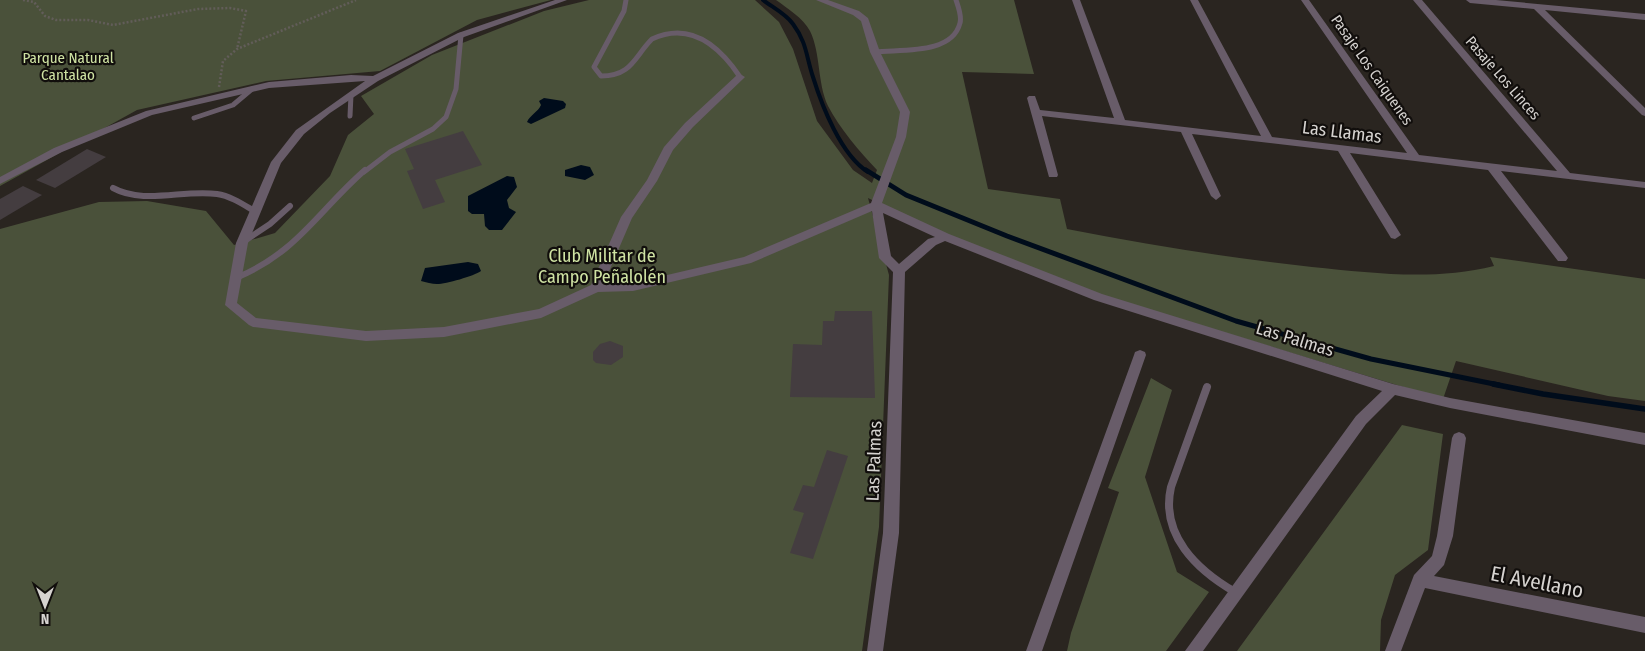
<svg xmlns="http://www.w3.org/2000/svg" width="1645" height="651" viewBox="0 0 1645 651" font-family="'Fira Sans Condensed',sans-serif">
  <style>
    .green { fill: #4a513a }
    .water { fill: #000c1b }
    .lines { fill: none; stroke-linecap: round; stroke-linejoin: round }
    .stream-far2 { stroke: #000c1b; stroke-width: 4 }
    .stream-far1 { stroke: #000c1b; stroke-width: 5 }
    .stream { stroke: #000c1b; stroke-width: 5.5 }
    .building { fill: #443d40 }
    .path { stroke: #625d59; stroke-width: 2.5; stroke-dasharray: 2 2; stroke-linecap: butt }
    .service-far2 { stroke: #685c69; stroke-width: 5 }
    .service-far1 { stroke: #685c69; stroke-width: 6 }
    .service { stroke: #685c69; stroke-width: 8 }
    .minor { fill: #685c69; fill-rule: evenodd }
    .labels { text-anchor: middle; stroke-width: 4.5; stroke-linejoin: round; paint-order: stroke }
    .far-park-label { font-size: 15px; fill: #cfe3a3; stroke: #110e0c }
    .far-street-label { font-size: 15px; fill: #d6d3d0; stroke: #110e0c }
    .street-label { font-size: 18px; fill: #d6d3d0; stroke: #110e0c }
    .park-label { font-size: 18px; fill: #cfe3a3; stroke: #110e0c }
    .near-street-label { font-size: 21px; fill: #d6d3d0; stroke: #110e0c }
  </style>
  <rect width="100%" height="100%" fill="#2a2520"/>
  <g class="green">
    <path d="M0 0H551L477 20 380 71 266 81 137 110 0 186Z"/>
    <path d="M589 0H755L779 22 793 49 817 121 853 170 872 183 877 170C859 151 840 129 828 106 817 82 821 54 810 31 803 18 787 8 776 0H1014L1034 74 962 72 988 189 1060 199 1067 229C1149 245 1229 258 1312 267 1373 273 1433 281 1494 266L1490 257 1645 279V401L1608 396 1456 361 1443 399 1104 296 955 240 868 198 889 275 879 527 862 651H0V229L99 202 147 201 206 211 234 245 275 233 330 176 348 135 374 114 361 96 432 55 544 11Z"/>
    <path d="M1151 378 1172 390 1145 477 1177 572 1209 592 1166 651H1067L1071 633 1119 492 1108 488Z"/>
    <path d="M1402 425 1443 434 1428 550 1395 575 1381 620 1380 651H1237Z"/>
  </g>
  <g class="water">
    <path d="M544 98 563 101 566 104 565 108 531 124 527 122C530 115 538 112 541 105L539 101Z"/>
    <path d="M581 165 590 167 594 175 585 180 565 176V170Z"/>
    <path d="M507 176 514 177 517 187 507 200 509 208 516 212 502 230H489L485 226 484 214H472L468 211V196Z"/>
    <path d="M468 262 478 264 481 271C474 276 446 284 437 284 432 284 426 282 421 281L425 268Z"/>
  </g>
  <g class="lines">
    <path class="stream-far2" d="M763 0C772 7 786 14 793 24 807 43 806 56 813 77 822 106 841 155 868 172"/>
    <path class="stream-far1" d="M866 170 906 195 1007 236 1236 321 1371 359 1499 385"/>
    <path class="stream" d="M1493 384 1543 394 1645 409"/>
  </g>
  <g class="building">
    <path d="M463 131 482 165 435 180 445 202 423 209 407 171 414 169 405 149Z"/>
    <path d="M87 149 106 157 55 188 36 180Z"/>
    <path d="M23 186 42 195 0 220V199Z"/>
    <path d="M835 311H872L875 398 790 397 793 344 822 345 823 321H834Z"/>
    <path d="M610 341 623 346V357L611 365 596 363 593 360V352L600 344Z"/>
    <path d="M827 450 848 456 813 559 790 553 804 513 793 510 803 485 814 487Z"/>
  </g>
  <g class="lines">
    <g class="path">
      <path d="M23 0 34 2 45 16 56 20H88L113 25 198 9 230 8 246 11 237 49"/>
      <path d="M219 87 223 61 237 49 356 0"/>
    </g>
    <g class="service-far2">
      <path d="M626 0 624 11 594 67 601 76C632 76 634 57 652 39 691 21 720 47 740 77"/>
      <path d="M875 52C901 49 952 55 960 23 962 16 958 6 956 0"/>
      <path d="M350 116 351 95"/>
      <path d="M194 118 233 105 252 89"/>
      <path d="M364 172 390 152 433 129 446 117 456 89 461 35"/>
    </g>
    <g class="service-far1">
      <path d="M113 188C144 205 184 189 217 194 231 196 244 205 256 212"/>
      <path d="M243 242 270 224 290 206"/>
      <path d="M236 278C298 252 318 211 365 170"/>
    </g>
    <path class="service" d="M1207 387 1171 487C1160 535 1197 570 1235 592"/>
    <g class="minor">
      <path d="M555 0H567L464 37 378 81 330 113 304 134 281 163 248 243 237 303 256 318 366 331 444 327 539 309 591 285 621 217 647 180 664 147 685 123 737 75 740 74 745 77 743 79 693 127 673 150 657 181 632 218 604 283H633L744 257 871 203 896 137 900 112 870 52 861 21 853 15 816 0H828L859 11 868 18 880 52 910 112 906 137 882 203 949 234 1102 294 1393 384 1450 398 1645 433V445L1450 408 1395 395 1366 424 1203 651H1185L1356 416 1382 391 1094 300 945 241 936 245 905 272 899 533 883 651H867L883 533 893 272 879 258 872 211 751 263 633 291 598 292 541 318 444 337 366 341 253 327 249 325 225 305 236 243 271 162 296 130 365 81 269 88 152 115 62 152 0 184V177L54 148 146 111 269 82 351 75 373 76 458 33ZM883 213 935 237 928 239 899 264 891 256Z"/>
      <path d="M1072 0H1080L1125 120 1261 136 1190 0H1198L1272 137 1407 153 1301 0H1309L1419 155 1557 171 1413 0H1422L1570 173 1645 182V188L1501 171 1566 255 1568 258 1566 261H1558L1488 170 1350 153 1401 235 1395 239 1391 238 1338 151 1192 134 1221 196 1216 200 1211 196 1181 132 1042 116 1058 175 1057 177H1049L1027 98 1029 96H1035L1040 110 1114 118Z"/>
      <path d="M1466 0H1496L1645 14V20L1545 10 1645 108V116L1642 115 1534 9 1470 3Z"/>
      <path d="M1140 350 1145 352 1146 355 1042 651H1026L1134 355 1135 352Z"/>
      <path d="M1459 432 1464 434 1466 438 1453 536 1444 565 1434 576 1645 617V633L1425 588 1401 651H1385L1414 575 1432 556 1437 536 1452 438 1454 434Z"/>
    </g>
  </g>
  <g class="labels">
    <g class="far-park-label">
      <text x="68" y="63">Parque Natural<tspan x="68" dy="17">Cantalao</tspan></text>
    </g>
    <g class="far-street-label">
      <text transform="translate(1372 70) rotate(55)" y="5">Pasaje Los Caiquenes</text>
      <text transform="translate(1503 78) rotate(49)" y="5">Pasaje Los Linces</text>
    </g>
    <g class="street-label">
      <text transform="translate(1342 132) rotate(7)" y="6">Las Llamas</text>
      <text transform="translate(1295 339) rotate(17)" y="6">Las Palmas</text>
      <text transform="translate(874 461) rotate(-88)" y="6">Las Palmas</text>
    </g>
    <g class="park-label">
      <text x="602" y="262">Club Militar de<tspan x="602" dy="21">Campo Peñalolén</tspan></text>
    </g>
    <g class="near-street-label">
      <text transform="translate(1537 582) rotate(11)" y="7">El Avellano</text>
    </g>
  </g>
  <g transform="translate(45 606) rotate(180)" stroke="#110e0c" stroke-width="4" paint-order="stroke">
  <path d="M0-4L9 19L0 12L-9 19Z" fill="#d6d3d0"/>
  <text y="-8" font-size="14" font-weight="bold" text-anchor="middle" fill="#d6d3d0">N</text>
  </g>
</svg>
